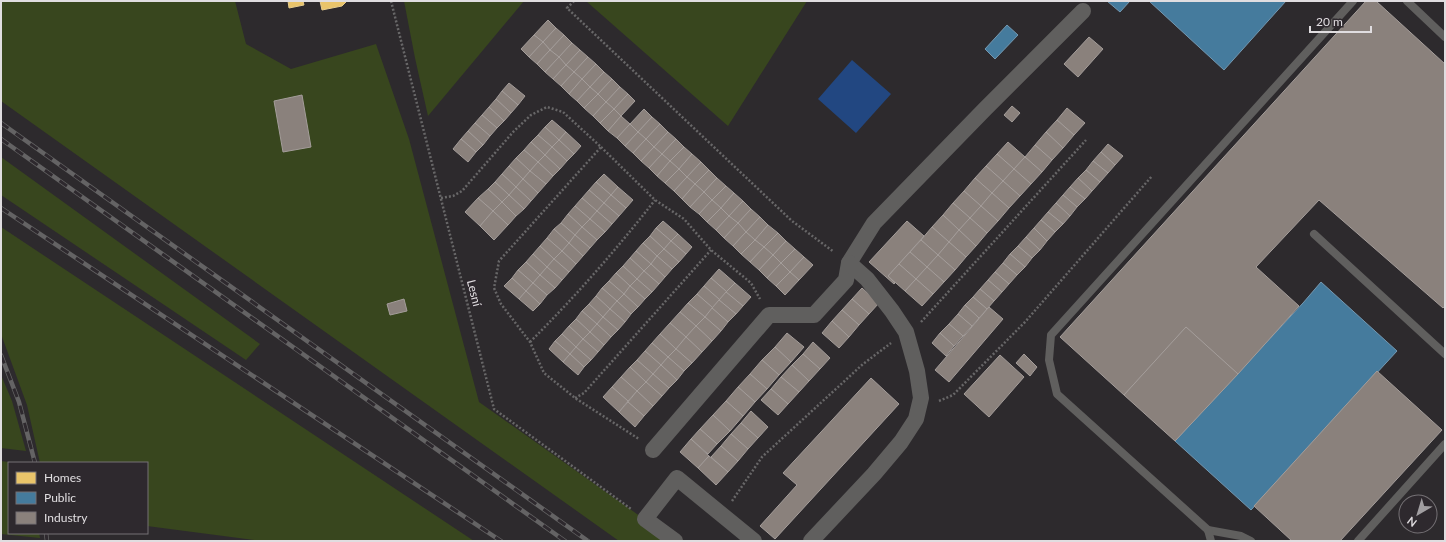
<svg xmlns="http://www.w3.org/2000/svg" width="1446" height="542" viewBox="0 0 1446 542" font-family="Lato,sans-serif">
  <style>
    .green { fill: #38461e }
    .water { fill: #224781 }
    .homes { fill: #e9c46a; stroke: #e6cc8d }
    .public { fill: #457b9d; stroke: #7498b1 }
    .industry { fill: #8a817c; stroke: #a49d9a }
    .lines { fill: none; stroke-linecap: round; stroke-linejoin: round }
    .path { stroke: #686768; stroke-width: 2.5; stroke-dasharray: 2 2; stroke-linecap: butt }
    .lane { stroke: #605f5e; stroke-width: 8 }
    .street { stroke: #605f5e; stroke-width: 16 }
    .rail-casing { stroke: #646364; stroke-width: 4.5 }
    .rail { stroke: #2e292e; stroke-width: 3; stroke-dasharray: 9; stroke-linecap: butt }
    .labels { text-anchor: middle; stroke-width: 4; stroke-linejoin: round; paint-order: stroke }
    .street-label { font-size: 12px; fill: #e0dde0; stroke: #2e292e }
  </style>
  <rect width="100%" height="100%" fill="#2d2a2d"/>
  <g class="green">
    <path d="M1 1H235L246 44 291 69 376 44 409 139 479 402 675 541H619L1 101Z"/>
    <path d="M404 1H524L428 116 415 58Z"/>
    <path d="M586 1H807L728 126Z"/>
    <path d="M1 157 260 344 246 360 1 195Z"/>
    <path d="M1 227 474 541H262L147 526V463H40L27 405 1 334Z"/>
    <path d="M1 375 12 401 26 451 1 448Z"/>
    <path d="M1 461 16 463H9V533H39L40 538 1 534Z"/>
  </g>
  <path class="water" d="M852 60 891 94 856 133 818 99Z"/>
  <g class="homes">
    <path d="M288 1H303L304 5 289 8Z"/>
    <path d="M320 1H347L342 6 322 10Z"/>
  </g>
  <g class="public">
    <path d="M1107 1H1130L1120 12Z"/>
    <path d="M1149 1H1286L1224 70Z"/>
    <path d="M1007 25 1018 35 995 59 985 49Z"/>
    <path d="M1321 282 1397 351 1251 510 1175 441 1303 303Z"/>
  </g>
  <g class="industry">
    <path d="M1366 1H1376L1445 64V306L1443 308 1319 200 1256 267 1299 306 1238 374 1186 327 1124 395 1060 337Z"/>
    <path d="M548 20 556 28 543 42 534 35Z"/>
    <path d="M556 28 564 35 550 50 543 42Z"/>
    <path d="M534 35 543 42 529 57 521 49Z"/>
    <path d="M564 35 572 43 559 57 550 50Z"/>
    <path d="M1089 37 1103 49 1078 77 1064 64Z"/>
    <path d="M543 42 550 50 537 64 529 57Z"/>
    <path d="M572 43 580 50 566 65 559 57Z"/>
    <path d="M550 50 559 57 545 72 537 64Z"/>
    <path d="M580 50 588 57 574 72 566 65Z"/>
    <path d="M559 57 566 65 553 79 545 72Z"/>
    <path d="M588 57 596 64 582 79 574 72Z"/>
    <path d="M596 64 604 72 590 87 582 79Z"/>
    <path d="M566 65 574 72 561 86 553 79Z"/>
    <path d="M574 72 582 79 569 94 561 86Z"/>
    <path d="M604 72 612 79 598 94 590 87Z"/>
    <path d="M582 79 590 87 577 101 569 94Z"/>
    <path d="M612 79 620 87 606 102 598 94Z"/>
    <path d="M509 83 525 96 518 105 502 91Z"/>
    <path d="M590 87 598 94 584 108 577 101Z"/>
    <path d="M620 87 628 94 614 109 606 102Z"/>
    <path d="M502 91 518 105 511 113 496 99Z"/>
    <path d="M598 94 606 102 593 116 584 108Z"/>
    <path d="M628 94 635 101 621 116 614 109Z"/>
    <path d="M302 95 311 147 283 152 274 101Z"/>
    <path d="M496 99 511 113 504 121 489 107Z"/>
    <path d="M606 102 614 109 600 123 593 116Z"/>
    <path d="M1012 106 1020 113 1012 122 1004 115Z"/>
    <path d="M489 107 504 121 497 128 482 115Z"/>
    <path d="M1067 108 1085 123 1074 135 1057 120Z"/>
    <path d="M614 109 621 116 608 131 600 123Z"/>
    <path d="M644 109 652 117 638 132 630 124Z"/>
    <path d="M482 115 497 128 490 136 475 123Z"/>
    <path d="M621 116 630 124 617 138 608 131Z"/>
    <path d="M652 117 660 124 646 139 638 132Z"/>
    <path d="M552 120 566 132 559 140 545 127Z"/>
    <path d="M1057 120 1074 135 1063 148 1046 132Z"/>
    <path d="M475 123 490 136 483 145 468 131Z"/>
    <path d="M630 124 638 132 625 146 617 138Z"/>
    <path d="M660 124 668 132 654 147 646 139Z"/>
    <path d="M545 127 559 140 552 147 538 135Z"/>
    <path d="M468 131 483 145 476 152 461 139Z"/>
    <path d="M566 132 581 146 574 154 559 140Z"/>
    <path d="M638 132 646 139 633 153 625 146Z"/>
    <path d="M668 132 676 139 662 154 654 147Z"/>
    <path d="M1046 132 1063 148 1052 160 1035 145Z"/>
    <path d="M538 135 552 147 545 155 531 142Z"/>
    <path d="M461 139 476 152 468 162 453 149Z"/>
    <path d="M646 139 654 147 641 161 633 153Z"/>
    <path d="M676 139 684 147 670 161 662 154Z"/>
    <path d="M559 140 574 154 567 161 552 147Z"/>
    <path d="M531 142 545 155 538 162 524 150Z"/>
    <path d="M1008 142 1025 157 1014 169 997 154Z"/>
    <path d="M1108 144 1123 156 1115 165 1101 152Z"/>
    <path d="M1035 145 1052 160 1042 172 1025 157Z"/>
    <path d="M552 147 567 161 560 169 545 155Z"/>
    <path d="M654 147 662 154 649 168 641 161Z"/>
    <path d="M684 147 692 154 679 169 670 161Z"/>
    <path d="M524 150 538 162 530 171 516 158Z"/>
    <path d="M1101 152 1115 165 1108 173 1093 161Z"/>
    <path d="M662 154 670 161 657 176 649 168Z"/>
    <path d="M692 154 701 162 687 177 679 169Z"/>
    <path d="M997 154 1014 169 1003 181 986 166Z"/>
    <path d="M545 155 560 169 553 176 538 162Z"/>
    <path d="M1025 157 1042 172 1031 184 1014 169Z"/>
    <path d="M516 158 530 171 523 179 509 166Z"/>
    <path d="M670 161 679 169 665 183 657 176Z"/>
    <path d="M1093 161 1108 173 1100 182 1086 170Z"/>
    <path d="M538 162 553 176 546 184 530 171Z"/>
    <path d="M701 162 709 170 695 184 687 177Z"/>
    <path d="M509 166 523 179 516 187 502 174Z"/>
    <path d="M986 166 1003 181 992 193 975 178Z"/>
    <path d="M679 169 687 177 674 191 665 183Z"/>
    <path d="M1014 169 1031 184 1020 196 1003 181Z"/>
    <path d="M709 170 717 178 704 192 695 184Z"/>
    <path d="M1086 170 1100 182 1092 191 1078 178Z"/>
    <path d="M530 171 546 184 538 193 523 179Z"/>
    <path d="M502 174 516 187 509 195 495 182Z"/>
    <path d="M604 174 618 187 611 195 596 182Z"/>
    <path d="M687 177 695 184 682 199 674 191Z"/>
    <path d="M717 178 726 186 712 200 704 192Z"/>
    <path d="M975 178 992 193 981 206 964 191Z"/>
    <path d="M1078 178 1092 191 1085 199 1070 187Z"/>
    <path d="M523 179 538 193 531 201 516 187Z"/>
    <path d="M1003 181 1020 196 1009 208 992 193Z"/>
    <path d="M495 182 509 195 502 202 488 189Z"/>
    <path d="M596 182 611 195 604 203 589 190Z"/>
    <path d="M695 184 704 192 690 207 682 199Z"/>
    <path d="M726 186 734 193 721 208 712 200Z"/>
    <path d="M516 187 531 201 524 209 509 195Z"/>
    <path d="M618 187 633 200 626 208 611 195Z"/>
    <path d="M1070 187 1085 199 1077 207 1063 195Z"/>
    <path d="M488 189 502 202 493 211 478 198Z"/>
    <path d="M589 190 604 203 597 211 582 198Z"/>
    <path d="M964 191 981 206 970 218 953 203Z"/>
    <path d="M704 192 712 200 699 214 690 207Z"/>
    <path d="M734 193 743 201 729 216 721 208Z"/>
    <path d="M992 193 1009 208 998 221 981 206Z"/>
    <path d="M509 195 524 209 516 216 502 202Z"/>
    <path d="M611 195 626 208 619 216 604 203Z"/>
    <path d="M1063 195 1077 207 1070 216 1056 203Z"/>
    <path d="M478 198 493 211 480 226 465 212Z"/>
    <path d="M582 198 597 211 590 219 575 206Z"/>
    <path d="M712 200 721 208 707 222 699 214Z"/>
    <path d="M743 201 751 209 738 223 729 216Z"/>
    <path d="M502 202 516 216 508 225 493 211Z"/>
    <path d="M604 203 619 216 612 224 597 211Z"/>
    <path d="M953 203 970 218 959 230 943 215Z"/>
    <path d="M1056 203 1070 216 1063 224 1048 212Z"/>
    <path d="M575 206 590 219 582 227 568 214Z"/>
    <path d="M981 206 998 221 987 233 970 218Z"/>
    <path d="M721 208 729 216 716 230 707 222Z"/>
    <path d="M751 209 760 217 746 232 738 223Z"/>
    <path d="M493 211 508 225 494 240 480 226Z"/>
    <path d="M597 211 612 224 605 232 590 219Z"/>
    <path d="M1048 212 1063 224 1055 232 1041 220Z"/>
    <path d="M568 214 582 227 575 235 561 223Z"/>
    <path d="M943 215 959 230 949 242 932 227Z"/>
    <path d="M729 216 738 223 724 238 716 230Z"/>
    <path d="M760 217 768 225 755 240 746 232Z"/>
    <path d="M970 218 987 233 976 246 959 230Z"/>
    <path d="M590 219 605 232 597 240 582 227Z"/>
    <path d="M1041 220 1055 232 1047 241 1034 228Z"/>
    <path d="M663 221 678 234 671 241 656 228Z"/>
    <path d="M907 221 924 236 888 276 895 283 894 284 869 262Z"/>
    <path d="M561 223 575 235 569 243 554 229Z"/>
    <path d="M738 223 746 232 733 246 724 238Z"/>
    <path d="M768 225 778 233 764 247 755 240Z"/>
    <path d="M582 227 597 240 590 248 575 235Z"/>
    <path d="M932 227 949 242 938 255 921 240Z"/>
    <path d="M656 228 671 241 664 249 650 236Z"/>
    <path d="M1034 228 1047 241 1040 250 1026 237Z"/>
    <path d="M554 229 569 243 562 251 547 238Z"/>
    <path d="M959 230 976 246 966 257 949 242Z"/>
    <path d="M746 232 755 240 741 254 733 246Z"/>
    <path d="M778 233 786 241 773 255 764 247Z"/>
    <path d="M678 234 692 247 686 254 671 241Z"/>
    <path d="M575 235 590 248 583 256 569 243Z"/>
    <path d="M650 236 664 249 657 256 643 243Z"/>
    <path d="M1026 237 1040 250 1032 258 1018 246Z"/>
    <path d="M547 238 562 251 554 259 540 246Z"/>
    <path d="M755 240 764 247 750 262 741 254Z"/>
    <path d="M921 240 938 255 927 267 910 252Z"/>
    <path d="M671 241 686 254 679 262 664 249Z"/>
    <path d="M786 241 795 249 781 263 773 255Z"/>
    <path d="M949 242 966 257 955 270 938 255Z"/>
    <path d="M569 243 583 256 576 264 562 251Z"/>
    <path d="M643 243 657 256 651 264 636 251Z"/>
    <path d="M540 246 554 259 547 267 533 254Z"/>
    <path d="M1018 246 1032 258 1025 267 1010 254Z"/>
    <path d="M764 247 773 255 759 270 750 262Z"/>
    <path d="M664 249 679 262 672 269 657 256Z"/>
    <path d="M795 249 804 257 790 272 781 263Z"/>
    <path d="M562 251 576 264 569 272 554 259Z"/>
    <path d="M636 251 651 264 644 271 630 258Z"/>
    <path d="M910 252 927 267 916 279 899 264Z"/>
    <path d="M533 254 547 267 540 275 526 262Z"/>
    <path d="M1010 254 1025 267 1017 275 1003 263Z"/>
    <path d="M773 255 781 263 767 278 759 270Z"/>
    <path d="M938 255 955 270 944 282 927 267Z"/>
    <path d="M657 256 672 269 665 277 651 264Z"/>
    <path d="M804 257 813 265 799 280 790 272Z"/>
    <path d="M630 258 644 271 637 279 623 266Z"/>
    <path d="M554 259 569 272 562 280 547 267Z"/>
    <path d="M526 262 540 275 533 283 518 270Z"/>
    <path d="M781 263 790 272 776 286 767 278Z"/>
    <path d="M1003 263 1017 275 1009 284 995 272Z"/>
    <path d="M651 264 665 277 659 284 644 271Z"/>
    <path d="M899 264 916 279 905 291 888 276Z"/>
    <path d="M623 266 637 279 630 286 616 273Z"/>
    <path d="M547 267 562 280 555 288 540 275Z"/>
    <path d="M927 267 944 282 933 294 916 279Z"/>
    <path d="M719 269 735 283 727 292 711 278Z"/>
    <path d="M518 270 533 283 526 291 512 278Z"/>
    <path d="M644 271 659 284 652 292 637 279Z"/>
    <path d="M790 272 799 280 785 295 776 286Z"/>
    <path d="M995 272 1009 284 1002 292 988 280Z"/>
    <path d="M616 273 630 286 624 294 609 281Z"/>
    <path d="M540 275 555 288 547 295 533 283Z"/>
    <path d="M512 278 526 291 519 299 504 286Z"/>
    <path d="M711 278 727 292 720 300 704 286Z"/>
    <path d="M637 279 652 292 645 299 630 286Z"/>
    <path d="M916 279 933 294 922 306 905 291Z"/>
    <path d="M988 280 1002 292 994 301 980 289Z"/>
    <path d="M609 281 624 294 617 301 602 288Z"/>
    <path d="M533 283 547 295 540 304 526 291Z"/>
    <path d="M735 283 751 297 743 306 726 292Z"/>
    <path d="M630 286 645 299 638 307 624 294Z"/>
    <path d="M704 286 720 300 713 308 697 294Z"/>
    <path d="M602 288 617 301 610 309 596 296Z"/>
    <path d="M862 288 879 303 869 314 852 299Z"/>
    <path d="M980 289 994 301 987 309 973 297Z"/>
    <path d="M526 291 540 304 533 311 519 299Z"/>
    <path d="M726 292 743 306 736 314 719 300Z"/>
    <path d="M624 294 638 307 631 314 617 301Z"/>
    <path d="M697 294 713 308 705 317 688 303Z"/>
    <path d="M596 296 610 309 603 317 589 304Z"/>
    <path d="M973 297 987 309 979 318 965 305Z"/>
    <path d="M404 299 407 311 390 315 387 304Z"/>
    <path d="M852 299 869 314 859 325 842 310Z"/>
    <path d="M719 300 736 314 728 322 712 308Z"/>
    <path d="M617 301 631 314 625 322 610 309Z"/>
    <path d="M688 303 705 317 696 326 680 312Z"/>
    <path d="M589 304 603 317 597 324 582 311Z"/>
    <path d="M965 305 979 318 972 326 958 314Z"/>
    <path d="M989 307 1003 319 949 382 935 370Z"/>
    <path d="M712 308 728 322 721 331 705 317Z"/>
    <path d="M610 309 625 322 618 330 603 317Z"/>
    <path d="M842 310 859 325 849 337 832 321Z"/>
    <path d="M582 311 597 324 590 332 576 319Z"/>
    <path d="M680 312 696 326 686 337 670 323Z"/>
    <path d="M958 314 972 326 963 336 949 324Z"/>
    <path d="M603 317 618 330 611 337 597 324Z"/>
    <path d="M705 317 721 331 712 341 696 326Z"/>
    <path d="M576 319 590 332 583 339 569 326Z"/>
    <path d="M832 321 849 337 839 348 822 333Z"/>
    <path d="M670 323 686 337 676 349 660 334Z"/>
    <path d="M597 324 611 337 604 345 590 332Z"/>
    <path d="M949 324 963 336 954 346 940 333Z"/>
    <path d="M569 326 583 339 576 347 562 334Z"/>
    <path d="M696 326 712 341 702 352 686 337Z"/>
    <path d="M1186 327 1238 374 1175 441 1124 395Z"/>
    <path d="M590 332 604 345 598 352 583 339Z"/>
    <path d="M787 333 804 347 791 362 775 347Z"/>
    <path d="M940 333 954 346 946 356 932 343Z"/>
    <path d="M562 334 576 347 570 354 555 341Z"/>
    <path d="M660 334 676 349 668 357 652 343Z"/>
    <path d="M686 337 702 352 692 363 676 349Z"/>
    <path d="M583 339 598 352 591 360 576 347Z"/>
    <path d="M555 341 570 354 563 362 549 349Z"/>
    <path d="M813 342 830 358 820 369 803 354Z"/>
    <path d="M652 343 668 357 661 365 645 351Z"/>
    <path d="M576 347 591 360 584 367 570 354Z"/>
    <path d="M775 347 791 362 779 375 762 360Z"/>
    <path d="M676 349 692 363 684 371 668 357Z"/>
    <path d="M645 351 661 365 653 374 637 360Z"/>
    <path d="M570 354 584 367 578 375 563 362Z"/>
    <path d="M803 354 820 369 809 381 792 365Z"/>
    <path d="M1024 354 1037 367 1030 376 1016 363Z"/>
    <path d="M1000 355 1024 377 989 417 964 394Z"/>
    <path d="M668 357 684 371 677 380 661 365Z"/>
    <path d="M637 360 653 374 646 382 630 367Z"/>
    <path d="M762 360 779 375 767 389 750 374Z"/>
    <path d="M661 365 677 380 669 388 653 374Z"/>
    <path d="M792 365 809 381 799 392 781 377Z"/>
    <path d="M630 367 646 382 637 391 621 377Z"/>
    <path d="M1377 371 1442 430 1340 541H1292L1254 506Z"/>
    <path d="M653 374 669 388 662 396 646 382Z"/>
    <path d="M750 374 767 389 755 402 738 387Z"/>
    <path d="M621 377 637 391 628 401 612 387Z"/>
    <path d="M781 377 799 392 788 404 771 389Z"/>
    <path d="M871 378 899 404 775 539 760 526 797 485 783 473Z"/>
    <path d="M646 382 662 396 653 406 637 391Z"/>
    <path d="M612 387 628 401 619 412 603 397Z"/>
    <path d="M738 387 755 402 743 416 726 401Z"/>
    <path d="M771 389 788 404 778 415 761 400Z"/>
    <path d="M637 391 653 406 644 416 628 402Z"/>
    <path d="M726 401 743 416 730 431 713 415Z"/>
    <path d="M628 402 644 416 635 427 619 412Z"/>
    <path d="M751 411 768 427 758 438 741 423Z"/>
    <path d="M713 415 730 431 717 444 700 429Z"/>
    <path d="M741 423 758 438 748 449 731 434Z"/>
    <path d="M700 429 717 444 708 454 691 439Z"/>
    <path d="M731 434 748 449 738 461 721 446Z"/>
    <path d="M691 439 709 456 698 468 680 452Z"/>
    <path d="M721 446 738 461 728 472 711 457Z"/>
    <path d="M709 456 728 472 716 485 698 468Z"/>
  </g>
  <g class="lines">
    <g class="path">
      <path d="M391 1 494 409 631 509"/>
      <path d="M574 1 567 8 792 221 834 252"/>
      <path d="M601 147 655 200 684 219 711 250 751 283 760 299"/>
      <path d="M441 198 453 196 462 191 514 131 531 115 547 107 563 112 601 147 499 261 494 288 501 304 530 342 544 373 575 398 639 439"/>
      <path d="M921 322 1086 140"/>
      <path d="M530 342C575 297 616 250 655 200"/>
      <path d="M575 398 584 393 711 250"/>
      <path d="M939 401 953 395 1025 322 1152 176"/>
      <path d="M732 501 762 457 863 364 891 343"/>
    </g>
    <g class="lane">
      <path d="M1407 1 1445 37"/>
      <path d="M1314 234 1445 354"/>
      <path d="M1208 530 1241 536 1251 541"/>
      <path d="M1211 541 1208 530 1057 394 1049 360 1051 335 1353 1"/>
      <path d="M1358 541 1445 444"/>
    </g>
    <g class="street">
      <path d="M653 450 769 315H814L846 280 849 263 874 223 986 108 1083 11"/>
      <path d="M675 541 645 519 677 478 754 541"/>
      <path d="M811 541 874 474 901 442 916 419 921 398 917 371 906 332 892 311 867 279 849 263"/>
    </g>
    <defs>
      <g id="rail">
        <path d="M1 123 588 541"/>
        <path d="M1 139 565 541"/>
        <path d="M1 208 501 541"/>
        <path d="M1 355 19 402 35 463"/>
        <path d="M46 533 47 541"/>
      </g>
    </defs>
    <use href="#rail" class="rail-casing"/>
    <use href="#rail" class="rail"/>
  </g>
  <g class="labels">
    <g class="street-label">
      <text transform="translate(474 293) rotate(76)" y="4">Lesní</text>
    </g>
  </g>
  <rect width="1446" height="542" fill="none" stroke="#e0dde0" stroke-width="4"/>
  <rect x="8" y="462" width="140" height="72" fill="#2e292e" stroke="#757175"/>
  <rect x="16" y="472" width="20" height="12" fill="#e9c46a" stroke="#757175"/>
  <text x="44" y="482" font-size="12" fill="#e0dde0">Homes</text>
  <rect x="16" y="492" width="20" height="12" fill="#457b9d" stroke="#757175"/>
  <text x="44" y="502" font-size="12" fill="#e0dde0">Public</text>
  <rect x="16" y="512" width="20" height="12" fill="#8a817c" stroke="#757175"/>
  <text x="44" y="522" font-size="12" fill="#e0dde0">Industry</text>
  <g transform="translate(1418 514) rotate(218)"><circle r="19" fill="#2e292e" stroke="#757175"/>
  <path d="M0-3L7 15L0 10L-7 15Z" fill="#a19ea1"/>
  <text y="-6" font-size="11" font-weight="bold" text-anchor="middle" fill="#e0dde0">N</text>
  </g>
  <path d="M1310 26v6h61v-6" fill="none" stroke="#e0dde0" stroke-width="2"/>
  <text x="1316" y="26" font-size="12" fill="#e0dde0" stroke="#2e292e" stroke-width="3" paint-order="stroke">20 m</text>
</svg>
